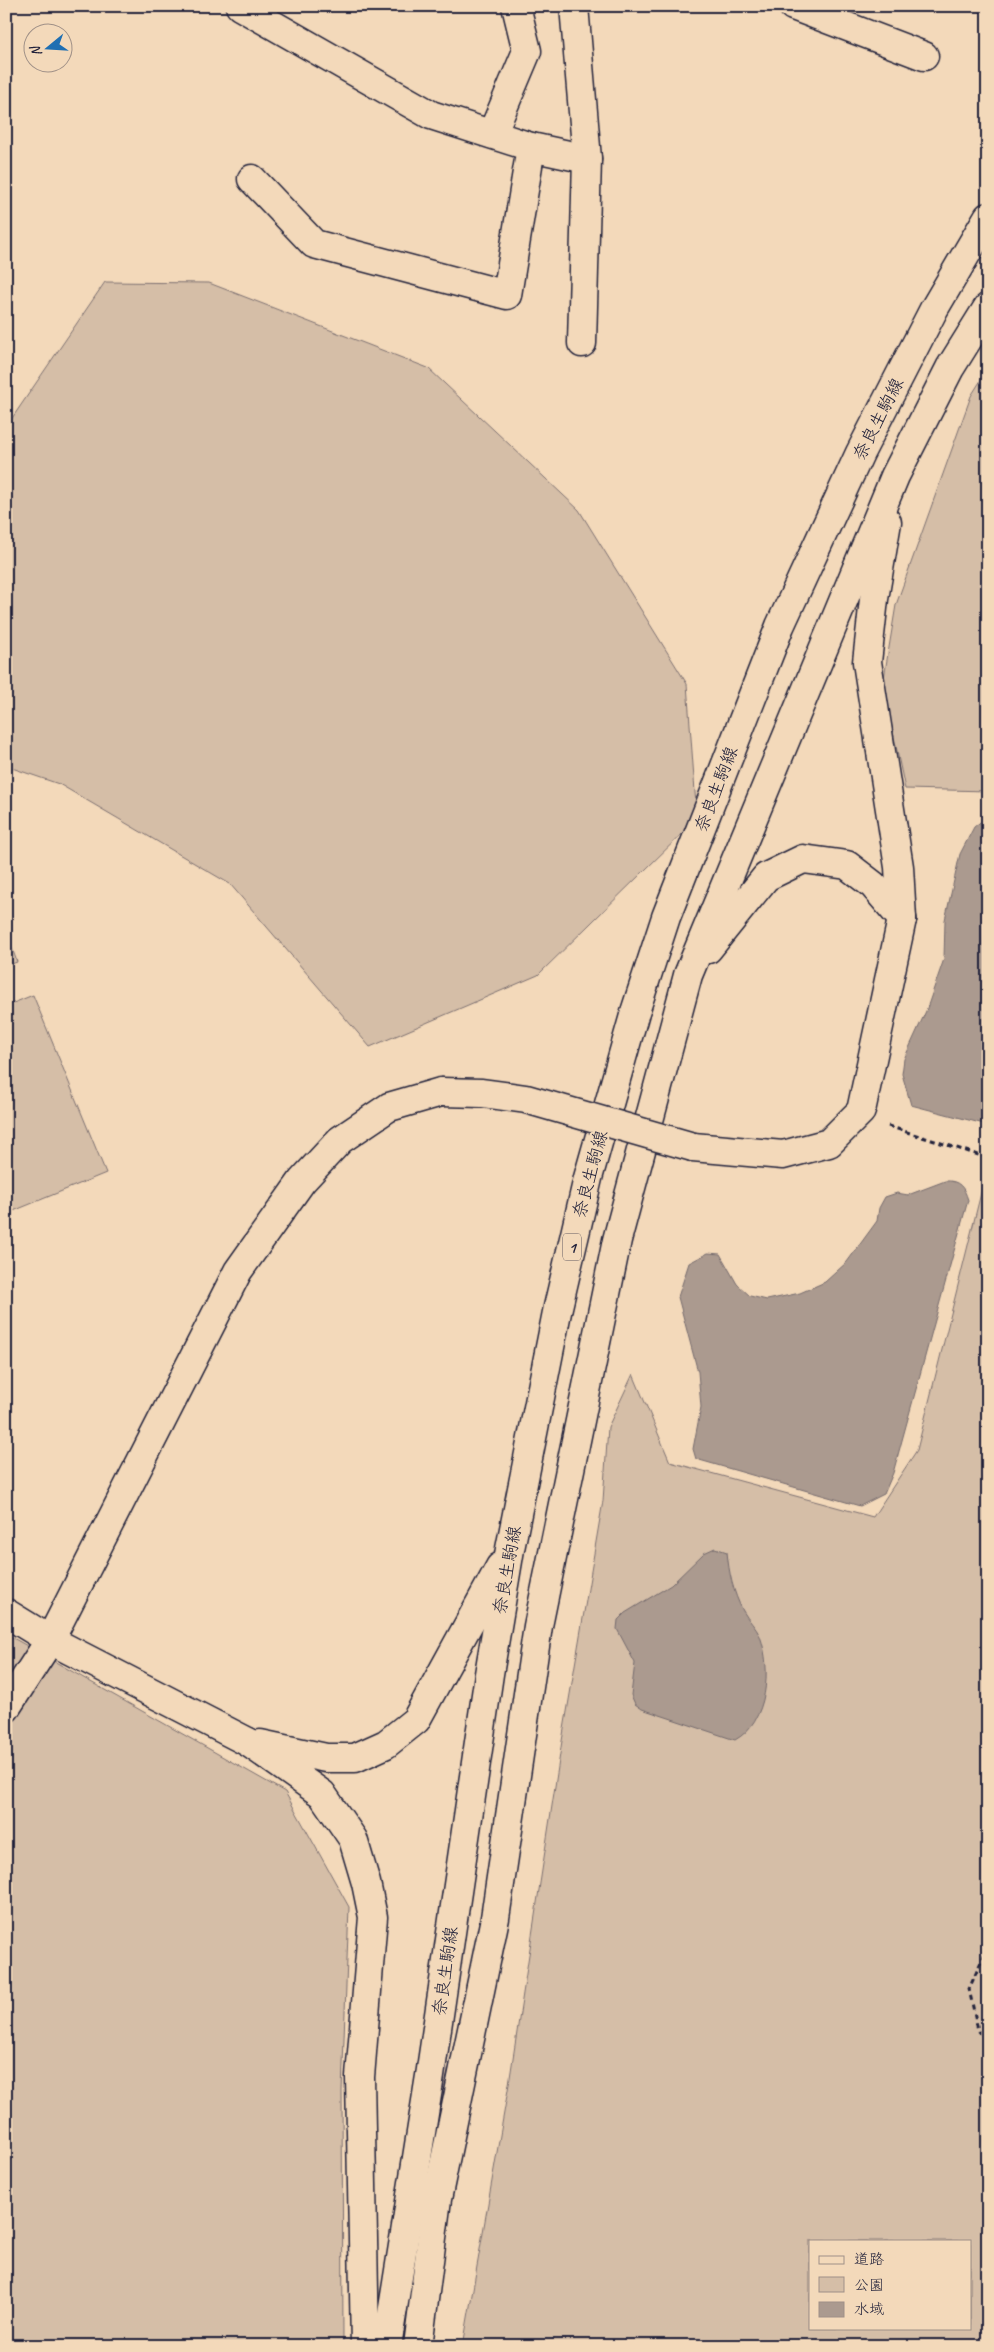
<svg xmlns="http://www.w3.org/2000/svg" width="994" height="2352" viewBox="0 0 994 2352" font-family="Caveat,'Klee One',sans-serif">
  <style>
    .green { fill: #d5bea7; stroke: #7c7071; fill-rule: evenodd }
    .water { fill: #ab9a8f; stroke: #746a6d }
    .lines { fill: none; stroke-linecap: round; stroke-linejoin: round }
    .minor-casing { stroke: #22223b; stroke-width: 31 }
    .tertiary-casing { stroke: #22223b; stroke-width: 31 }
    .primary-casing { stroke: #22223b; stroke-width: 31 }
    .path { stroke: #22223b; stroke-width: 3; stroke-dasharray: 5 4; stroke-linecap: butt }
    .minor { stroke: #f3d9ba; stroke-width: 28 }
    .tertiary { stroke: #f3d9ba; stroke-width: 28 }
    .primary { stroke: #f3d9ba; stroke-width: 28 }
    .minor-bridge-casing { stroke: #22223b; stroke-width: 31; stroke-linecap: butt }
    .minor-bridge { stroke: #f3d9ba; stroke-width: 28 }
    .labels { text-anchor: middle; stroke-width: 4; stroke-linejoin: round; paint-order: stroke }
    .shield { fill: #f3d9ba; stroke: #615961; stroke-width: 1 }
    .shield-label { font-size: 16px; font-weight: bold; fill: #22223b }
    .street-label { font-size: 18px; fill: #22223b; stroke: #f3d9ba }
  </style>
  <rect width="100%" height="100%" fill="#f3d9ba"/>
  <filter id="ink" filterUnits="userSpaceOnUse"><feTurbulence type="fractalNoise" baseFrequency=".02" numOctaves="2"/><feDisplacementMap in="SourceGraphic" scale="10" xChannelSelector="R" yChannelSelector="G"/><feConvolveMatrix kernelMatrix="1 2 1 2 8 2 1 2 1" color-interpolation-filters="sRGB"/></filter>
  <g filter="url(#ink)">
    <g class="green">
      <path d="M105 282 209 283 428 368 579 510 687 684 697 819 538 975 370 1047 230 884 59 784 6 766V427Z"/>
      <path d="M988 369V791L905 789 883 684 896 605 971 396Z"/>
      <path d="M6 931 17 962 6 966Z"/>
      <path d="M33 995 106 1173 6 1214V1006Z"/>
      <path d="M988 1188V2346H463L509 2084 562 1741 603 1501 608 1427 633 1374 670 1462 873 1517 917 1450 982 1189ZM810 2241H970V2328H810Z"/>
      <path d="M6 1634 285 1792 349 1907 342 2091 343 2346H6Z"/>
    </g>
    <g class="water">
      <path d="M988 816V1125L911 1105 902 1074 904 1059 926 1011 944 959 945 920 960 854 974 827Z"/>
      <path d="M945 1181C959 1180 964 1187 968 1200L893 1473 884 1494 860 1506 696 1459 693 1449 701 1407 698 1372 678 1297 689 1263 708 1253 720 1254 737 1284 750 1296 767 1300 800 1293 825 1282 847 1262 877 1221 879 1208 885 1197 897 1193 908 1195Z"/>
      <path d="M715 1548 727 1552C729 1573 733 1592 743 1611 748 1620 756 1627 760 1636 772 1669 768 1722 735 1740L642 1709 635 1704 631 1695 635 1663 617 1629 618 1620 625 1613 671 1585 704 1553Z"/>
    </g>
    <g class="lines">
      <defs>
        <g id="minor">
          <path d="M240 6 431 115 531 147 587 159"/>
          <path d="M793 6 924 56"/>
          <path d="M492 134 527 51 516 6"/>
          <path d="M252 179 314 244 507 295 531 147"/>
          <path d="M693 1147 783 1155 829 1143 861 1111 902 919"/>
          <path d="M6 1613 50 1640 248 1742"/>
          <path d="M6 1708 50 1640 238 1271 302 1181 340 1140 389 1107 441 1092"/>
        </g>
        <path id="tertiary" d="M574 6 587 159 582 343"/>
        <g id="primary">
          <path d="M887 522 874 599 867 662 899 867 902 919"/>
          <path d="M708 949 766 877 803 859 847 865 873 885 902 919"/>
          <path d="M248 1742 322 1794 353 1839 366 1883 373 1917 360 2077 365 2346"/>
          <path d="M260 1744 326 1758H355L386 1744 416 1720 500 1567"/>
          <path d="M387 2346 430 2076 489 1674 510 1549 558 1307 588 1178 635 1012 666 917 780 626 860 453 934 309 988 217"/>
          <path d="M418 2346 437 2199 495 1918 538 1626 617 1240 688 975 895 476 950 368 988 307"/>
        </g>
      </defs>
      <use href="#minor" class="minor-casing"/>
      <use href="#tertiary" class="tertiary-casing"/>
      <use href="#primary" class="primary-casing"/>
      <g class="path">
        <path d="M888 1126 988 1158"/>
        <path d="M988 1946 969 1989 978 2030 988 2042"/>
      </g>
      <use href="#minor" class="minor"/>
      <use href="#tertiary" class="tertiary"/>
      <use href="#primary" class="primary"/>
      <defs>
        <path id="minor-bridge" d="M441 1092 482 1093 526 1099 693 1147"/>
      </defs>
      <use href="#minor-bridge" class="minor-bridge-casing"/>
      <use href="#minor-bridge" class="minor-bridge"/>
    </g>
  </g>
  <g class="labels">
    <rect class="shield" x="563" y="1233.5" width="18" height="27" rx="4"/>
    <g class="shield-label">
      <text x="572" y="1253">1</text>
    </g>
    <g class="street-label">
      <text transform="translate(878 419) rotate(-63)" y="6">奈良生駒線</text>
      <text transform="translate(716 789) rotate(-69)" y="6">奈良生駒線</text>
      <text transform="translate(590 1174) rotate(-75)" y="6">奈良生駒線</text>
      <text transform="translate(507 1570) rotate(-80)" y="6">奈良生駒線</text>
      <text transform="translate(445 1971) rotate(-82)" y="6">奈良生駒線</text>
    </g>
  </g>
  <rect width="994" height="2352" fill="none" stroke="#f3d9ba" stroke-width="25"/>
  <rect x="12" y="12" width="969" height="2327" fill="none" stroke="#22223b" stroke-width="2" filter="url(#ink)"/>
  <rect x="809" y="2240" width="162" height="90" fill="#f3d9ba" stroke="#9f9087"/>
  <rect x="819" y="2256" width="25" height="8" fill="#f3d9ba" stroke="#9f9087"/>
  <text x="854" y="2264" font-size="15" fill="#22223b">道路</text>
  <rect x="819" y="2277" width="25" height="15" fill="#d5bea7" stroke="#9f9087"/>
  <text x="854" y="2290" font-size="15" fill="#22223b">公園</text>
  <rect x="819" y="2302" width="25" height="15" fill="#ab9a8f" stroke="#9f9087"/>
  <text x="854" y="2314" font-size="15" fill="#22223b">水域</text>
  <g transform="translate(48 48) rotate(252)"><circle r="24" fill="#f3d9ba" stroke="#9f9087"/>
  <path d="M0-4L9 19L0 12L-9 19Z" fill="#1f6fb2"/>
  <text y="-8" font-size="14" font-weight="bold" text-anchor="middle" fill="#22223b">N</text>
  </g>
</svg>
